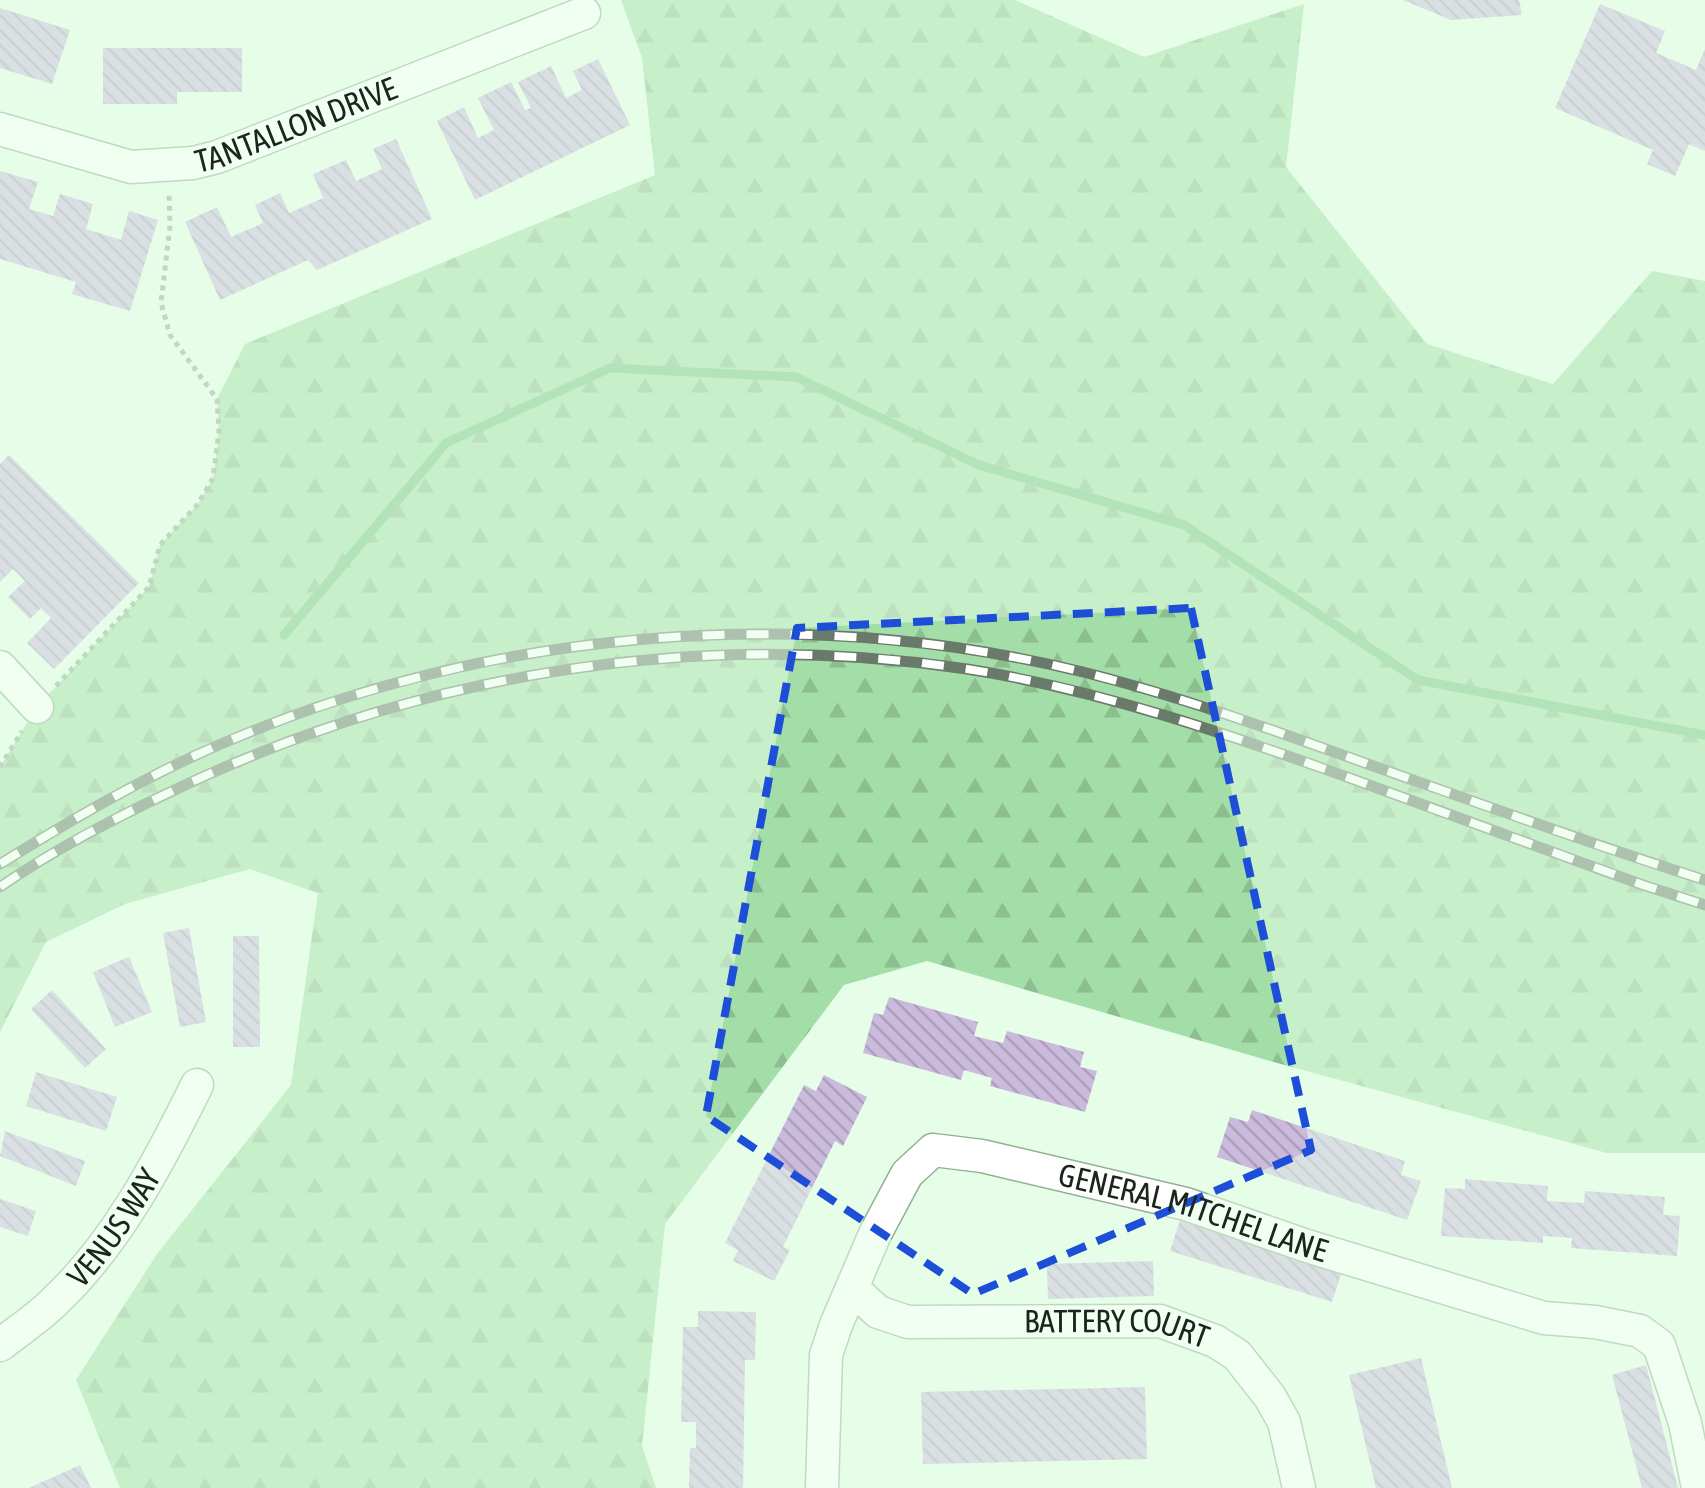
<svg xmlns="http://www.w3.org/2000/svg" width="1705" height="1488" viewBox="0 0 1705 1488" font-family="'Asap Condensed',sans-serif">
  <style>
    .forest { fill: url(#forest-firs) }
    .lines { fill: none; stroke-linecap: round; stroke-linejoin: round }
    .stream { stroke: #76c37e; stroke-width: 9 }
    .building { fill: url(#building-back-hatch) }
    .minor-casing { stroke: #92af94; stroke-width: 35 }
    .path { stroke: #96a997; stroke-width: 5; stroke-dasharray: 5 5; stroke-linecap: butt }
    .minor { stroke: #fff; stroke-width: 32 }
    .rail-casing { stroke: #69796a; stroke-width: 11 }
    .rail { stroke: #fff; stroke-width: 8; stroke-dasharray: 22; stroke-linecap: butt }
    .marked { fill: none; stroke: #1d4ed8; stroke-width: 8; stroke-dasharray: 20 12; stroke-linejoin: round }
    .labels { text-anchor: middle; stroke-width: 10; stroke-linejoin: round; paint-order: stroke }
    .street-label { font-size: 32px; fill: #1a251b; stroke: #fff }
  </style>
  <defs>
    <pattern id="forest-firs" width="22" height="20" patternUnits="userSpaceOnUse" patternTransform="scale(2.5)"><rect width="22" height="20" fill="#a3dda7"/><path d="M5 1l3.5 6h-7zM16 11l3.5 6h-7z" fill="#8cbe8f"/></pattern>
    <pattern id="building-back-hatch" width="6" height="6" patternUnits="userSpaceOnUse" patternTransform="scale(2.5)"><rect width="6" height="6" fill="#cabadb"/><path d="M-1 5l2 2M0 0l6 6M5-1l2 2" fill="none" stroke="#ada0bb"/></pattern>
  </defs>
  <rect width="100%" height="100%" fill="#e6fee7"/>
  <path class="forest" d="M621 0H1015L1144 57 1304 4 1286 167 1427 344 1553 384 1652 271 1705 281V1153H1607L1270 1061 927 961 844 985 665 1224 642 1446 656 1488H120L76 1380 157 1254 291 1085 318 893 250 869 125 904 46 942 0 1032V767L37 707 149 587 160 545 198 504 213 478 219 431 217 399 245 344 655 175 642 58Z"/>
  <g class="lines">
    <path class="stream" d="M284 635 446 443 610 368 796 377 979 465 1184 525 1418 680 1705 735"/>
  </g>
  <g class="building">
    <path d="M1403 0H1519L1522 15 1451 20Z"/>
    <path d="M1600 4 1665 31 1656 53 1696 70 1705 49V151L1689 144 1675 176 1647 164 1653 150 1555 108Z"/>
    <path d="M0 8 70 30 52 84 0 68Z"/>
    <path d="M103 48H242V92H177V104H103Z"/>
    <path d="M598 59 630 125 475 200 437 121 464 107 478 138 494 130 478 98 511 82 525 110 531 108 518 82 551 66 566 98 582 90 573 71Z"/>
    <path d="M396 139 432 219 317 270 308 260 220 300 185 222 217 207 231 237 263 223 255 205 280 193 289 213 323 198 313 174 346 160 356 181 382 169 373 149Z"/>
    <path d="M0 171 38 182 29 209 53 216 60 194 93 204 86 229 121 240 129 211 158 220 130 311 72 294 76 282 0 259Z"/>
    <path d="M9 455 139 583 54 669 27 643 51 618 41 608 30 619 8 597 25 581 13 569 0 582V464Z"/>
    <path d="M189 928 206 1022 180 1027 163 933Z"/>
    <path d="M233 936H259L260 1047H233Z"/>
    <path d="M129 957 152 1012 115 1027 93 972Z"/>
    <path d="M52 990 106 1049 85 1068 31 1009Z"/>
    <path d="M889 997 978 1022 974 1036 1003 1043 1007 1031 1084 1052 1080 1067 1097 1071 1085 1112 990 1086 992 1078 964 1070 961 1080 863 1053 874 1013 883 1015Z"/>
    <path d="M36 1072 117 1097 106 1131 26 1106Z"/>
    <path d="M824 1075 867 1097 843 1146 835 1141 783 1247 790 1250 774 1281 733 1261 738 1250 725 1243 804 1085 816 1091Z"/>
    <path d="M1252 1110 1405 1161 1401 1175 1421 1181 1407 1220 1217 1157 1230 1117 1248 1122Z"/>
    <path d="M5 1131 85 1161 76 1186 0 1156Z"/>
    <path d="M1465 1179 1548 1186 1547 1201 1584 1203 1585 1191 1665 1197 1663 1215 1680 1216 1677 1256 1571 1248 1572 1238 1543 1236V1243L1441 1236 1445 1188 1465 1189Z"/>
    <path d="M0 1199 36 1211 28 1236 0 1227Z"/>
    <path d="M1181 1217 1343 1268 1332 1302 1170 1251Z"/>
    <path d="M1153 1261 1154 1296 1048 1299 1047 1264Z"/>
    <path d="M698 1311 756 1312 755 1360H745L743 1488H689L690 1448H696V1422H681L683 1327H698Z"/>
    <path d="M1421 1358 1452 1488H1376L1349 1375Z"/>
    <path d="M1646 1365 1678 1488H1642L1612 1375Z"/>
    <path d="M1145 1387 1147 1459 923 1464 921 1392Z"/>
    <path d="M80 1465 91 1488H29Z"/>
  </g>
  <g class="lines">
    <defs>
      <g id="minor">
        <path id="s1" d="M0 129 131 167 193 163 217 157 584 13"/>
        <path d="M0 667 37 707"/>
        <path id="s2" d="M853 1289 878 1312 908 1322 1160 1321 1215 1341 1237 1355 1270 1397 1284 1422 1299 1488"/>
        <path id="s3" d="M0 1345C18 1331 38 1318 54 1302 117 1243 159 1162 197 1085"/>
        <path id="s4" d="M822 1488 826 1355 836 1325 875 1234 907 1174 933 1150 982 1156 1186 1204 1307 1246 1544 1318 1595 1322 1640 1331 1659 1345 1685 1423 1698 1488"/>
      </g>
    </defs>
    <use href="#minor" class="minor-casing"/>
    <g class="path">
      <path d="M56 686 149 587 160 545 198 504 213 478 219 431 217 399 170 335 161 303 170 226 169 193"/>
      <path d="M0 767 22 731"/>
    </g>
    <use href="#minor" class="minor"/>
    <defs>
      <g id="rail">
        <path d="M0 864C71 820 144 777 221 744 489 629 800 603 1083 672 1179 696 1273 730 1365 763 1478 803 1591 844 1705 880"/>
        <path d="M0 887C52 851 109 821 166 794 414 674 694 628 967 669 1101 690 1231 735 1358 781 1453 816 1548 850 1643 885L1705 905"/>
      </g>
    </defs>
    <use href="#rail" class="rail-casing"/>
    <use href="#rail" class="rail"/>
  </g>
  <path d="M0 0H1705V1488H0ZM1191 608 1311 1150 973 1294 706 1116 797 628Z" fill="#e6fee7" fill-opacity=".55" fill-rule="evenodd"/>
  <path class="marked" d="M1191 608 1311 1150 973 1294 706 1116 797 628Z"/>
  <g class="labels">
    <g class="street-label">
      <text dy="11" stroke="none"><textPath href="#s1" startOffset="308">TANTALLON DRIVE</textPath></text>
      <text dy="11" stroke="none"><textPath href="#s4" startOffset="635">GENERAL MITCHEL LANE</textPath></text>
      <text dy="11" stroke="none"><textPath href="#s3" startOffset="165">VENUS WAY</textPath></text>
      <text dy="11" stroke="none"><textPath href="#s2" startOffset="275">BATTERY COURT</textPath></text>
    </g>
  </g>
</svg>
